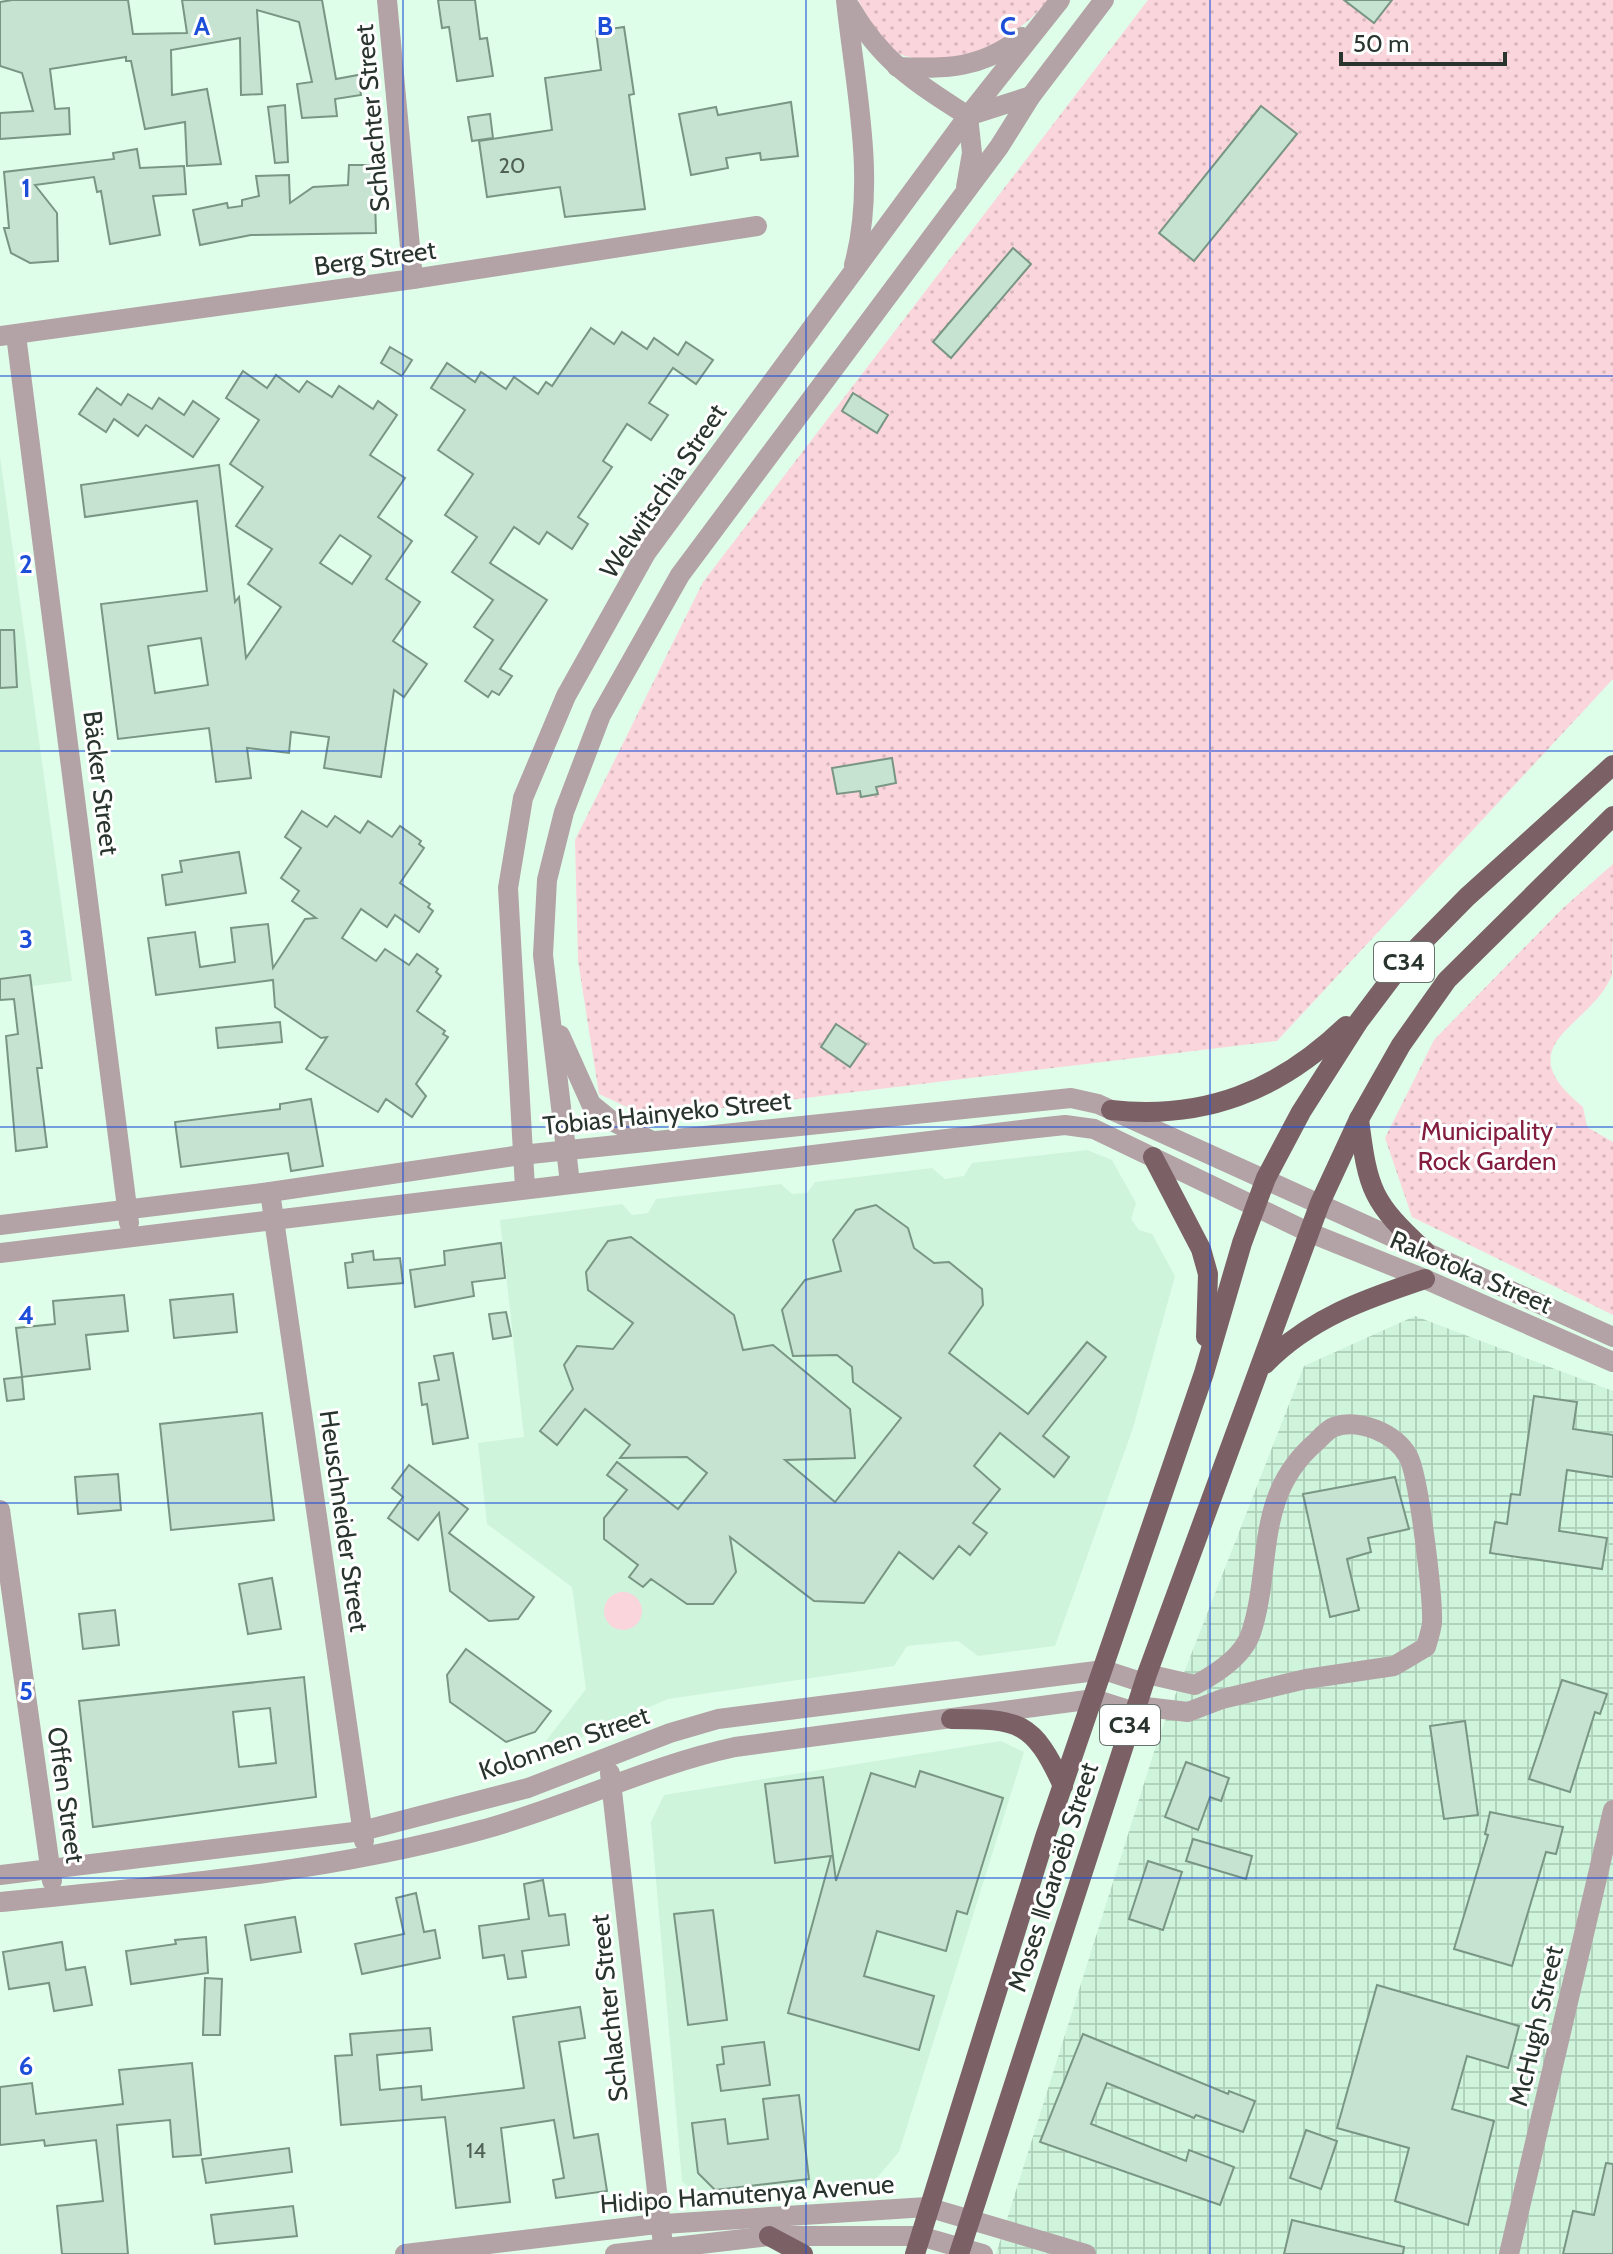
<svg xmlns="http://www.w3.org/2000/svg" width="1613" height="2254" viewBox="0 0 1613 2254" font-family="Cabin,sans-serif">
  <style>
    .built { fill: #cef4dc }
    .industrial { fill: url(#industrial-grid) }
    .green { fill: #fbd5dc }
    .park { fill: url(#park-dots) }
    .building { fill: #c5e3d0; stroke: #799583; stroke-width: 2; fill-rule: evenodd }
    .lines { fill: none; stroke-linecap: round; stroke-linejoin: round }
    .minor { stroke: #b3a3a6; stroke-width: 20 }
    .major { stroke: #7b6166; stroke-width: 20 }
    .grid { fill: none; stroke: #1d4ed8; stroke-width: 2; stroke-opacity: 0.55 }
    .labels { text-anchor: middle; stroke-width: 6; stroke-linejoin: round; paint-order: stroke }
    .number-label { font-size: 22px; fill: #4f6056 }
    .shield { fill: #fff; stroke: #68716c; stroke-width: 2 }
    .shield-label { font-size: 24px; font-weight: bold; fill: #28342d }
    .street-label { font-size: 26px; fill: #28342d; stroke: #fff }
    .park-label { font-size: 26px; fill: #831c3f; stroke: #fff }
    .grid-label { font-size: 26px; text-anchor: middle; font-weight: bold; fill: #1d4ed8; stroke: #fff; stroke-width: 6; stroke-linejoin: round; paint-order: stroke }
  </style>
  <defs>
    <pattern id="industrial-grid" width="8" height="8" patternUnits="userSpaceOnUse" patternTransform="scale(2)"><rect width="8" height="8" fill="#cef4dc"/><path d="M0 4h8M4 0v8" fill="none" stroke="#b1d2bd"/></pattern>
    <pattern id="park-dots" width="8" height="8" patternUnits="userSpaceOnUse" patternTransform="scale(2)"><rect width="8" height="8" fill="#fbd5dc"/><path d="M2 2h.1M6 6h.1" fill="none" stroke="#d7b7bd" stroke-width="1.8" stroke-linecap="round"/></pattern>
  </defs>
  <rect width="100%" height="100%" fill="#dffeea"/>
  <g class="built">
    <path d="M0 456 72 981 0 990Z"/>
    <path d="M1087 1150 1112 1160 1136 1203 1131 1219 1139 1230 1152 1234 1175 1276 1133 1428 1055 1646 978 1656 958 1641 907 1646 894 1666 668 1699 532 1759 586 1689 572 1587 487 1524 478 1443 524 1437 500 1220 622 1204 632 1215 648 1213 656 1199 781 1184 792 1194 807 1193 815 1182 932 1168 945 1179 964 1176 972 1163Z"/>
    <path d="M1001 1741 1024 1752 899 2152 875 2180 703 2202 682 2181 651 1822 664 1795Z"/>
  </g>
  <path class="industrial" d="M1415 1316 1613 1391V2254H996L1158 1739 1304 1366Z"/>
  <circle class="green" cx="623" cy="1611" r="19"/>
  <g class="park">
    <path d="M858 0H1048C1017 40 955 70 905 56 883 50 868 18 858 0Z"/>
    <path d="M1148 0H1613V679L1277 1041 648 1117 599 1094 578 961 575 840 703 582Z"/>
    <path d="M1613 864C1613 888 1613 957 1612 975 1591 1028 1504 1043 1583 1107L1587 1127 1613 1142V1315L1412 1217 1385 1138 1434 1040 1562 909Z"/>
  </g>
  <g class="building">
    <path d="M12 0H128L133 34 187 33 182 0H322L336 79 358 75 361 95 335 99 337 116 302 118 297 84 312 82 299 22 257 10 262 94 241 95 240 38 171 50 172 95 207 89 221 164 187 166 185 122 145 129 131 61H126V57L50 69 55 109 69 108 70 134 0 139V113L33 111 22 73 0 66V2Z"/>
    <path d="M438 0H475L480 39 487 38 493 76 457 81 449 27 442 28Z"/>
    <path d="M1344 0H1392L1374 23Z"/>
    <path d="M624 27 634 94 629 95 645 209 565 217 560 187 487 197 479 141 552 130 545 78 601 70 596 31Z"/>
    <path d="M791 102 798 156 761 160 760 153 726 158 728 168 691 175 679 114 716 107 718 115Z"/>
    <path d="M285 105 288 162 275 163 268 107Z"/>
    <path d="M1261 106 1297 134 1194 261 1159 233Z"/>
    <path d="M490 114 493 138 472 141 468 117Z"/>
    <path d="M137 149 140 168 184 166 186 194 153 196 160 235 110 244 101 191 97 192 94 177 35 185 57 213 58 261 30 263 11 253 4 228H9L4 172 114 159 113 153Z"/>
    <path d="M349 165H374L376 233 251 235 200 245 193 210 227 203 228 208 242 206V200L259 196 256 176 289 175 290 203 313 187 348 185Z"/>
    <path d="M1013 248 1031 264 951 358 933 342Z"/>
    <path d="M591 328 614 344 622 332 647 349 654 338 678 355 686 342 713 360 696 384 673 368 649 403 668 415 651 440 627 424 603 461 612 467 578 517 588 524 572 549 547 532 539 544 514 527 490 563 547 600 500 669 512 676 499 695 492 691 488 697 465 681 493 640 474 627 493 600 452 572 477 537 445 515 473 474 438 450 465 410 431 388 447 363 475 382 481 372 506 389 514 377 538 394 546 382 552 386Z"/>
    <path d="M390 347 412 360 402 376 381 363Z"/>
    <path d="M243 371 267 388 276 375 299 392 307 381 332 397 339 386 373 409 378 401 397 415 370 455 405 478 378 517 412 541 386 579 420 602 393 641 427 664 404 697 394 690 381 777 324 768 329 737 291 732 289 753 247 748 251 778 216 782 209 728 118 739 101 604 207 591 197 501 85 517 81 485 219 465 235 602 239 597 246 658 281 607 248 584 272 549 236 526 263 487 230 464 259 420 226 398ZM340 535 371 556 352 584 320 563ZM201 638 208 685 155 693 148 646Z"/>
    <path d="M97 388 121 405 128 394 152 409 159 398 184 415 193 401 219 419 193 457 146 425 138 436 114 419 106 432 79 414Z"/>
    <path d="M853 393 888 415 877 433 842 411Z"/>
    <path d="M0 630H14L17 687 0 688Z"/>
    <path d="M892 758 896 783 876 787 878 794 861 797 860 791 837 794 832 768Z"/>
    <path d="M302 811 327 827 335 816 360 833 368 821 392 837 400 826 421 841 419 844 424 848 400 883 430 904 428 907 433 911 419 932 395 915 387 927 361 909 342 938 376 961 385 949 409 965 417 954 438 969 436 972 441 976 417 1011 445 1031 443 1034 448 1037 416 1084 426 1096 412 1117 386 1099 378 1112 306 1069 327 1037 321 1038 275 1007 273 980 156 995 148 938 195 932 200 967 235 962 231 928 268 924 273 968 305 919 316 918 292 901 299 891 281 878 301 848 285 837Z"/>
    <path d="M239 852 246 893 166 905 162 875 182 872 180 861Z"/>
    <path d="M30 975 42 1068H37L47 1147 16 1151 6 1036 18 1034 14 999 0 1000V979Z"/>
    <path d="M280 1022 282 1042 218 1048 216 1028Z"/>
    <path d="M836 1024 866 1044 850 1067 821 1047Z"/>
    <path d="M311 1099 323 1166 291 1171 288 1153 181 1167 175 1122 280 1109V1104Z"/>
    <path d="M876 1205 908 1228 914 1248 934 1263 949 1262 982 1289 983 1305 949 1353 1028 1414 1087 1342 1106 1357 1043 1436 1069 1457 1054 1477 1000 1433 974 1466 1000 1489 973 1523 987 1533 970 1555 959 1546 933 1579 899 1552 864 1603 814 1601 730 1537 736 1572 713 1604H687L651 1579 643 1587 629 1577 638 1565 604 1539V1518L627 1490 607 1475 617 1462 678 1509 707 1473 687 1457 620 1458 630 1445 585 1409 557 1445 540 1431 573 1389 564 1365 577 1346 613 1349 633 1323 588 1290 586 1272 608 1241 631 1237 734 1315 743 1350 773 1345 850 1409 855 1458 785 1460 835 1502 901 1418 853 1382 852 1367 837 1355 793 1356 782 1310 805 1280 841 1271 833 1240 856 1210Z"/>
    <path d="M501 1243 505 1278 472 1282 474 1296 415 1307 410 1270 445 1265 444 1251Z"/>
    <path d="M373 1251 374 1260 400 1258 403 1283 348 1288 345 1263 353 1262 352 1254Z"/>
    <path d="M233 1294 237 1332 174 1338 170 1300Z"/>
    <path d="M124 1295 128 1331 86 1335 90 1369 22 1377 16 1328 55 1324 53 1301Z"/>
    <path d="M506 1312 511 1336 493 1339 489 1314Z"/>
    <path d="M453 1353 468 1438 433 1444 427 1404 422 1405 419 1383 439 1380 434 1356Z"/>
    <path d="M22 1377 24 1399 7 1401 4 1379Z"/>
    <path d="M1534 1396 1577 1402 1573 1429 1613 1435V1477L1567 1470 1559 1531 1607 1538 1602 1569 1490 1553 1495 1522 1507 1524 1511 1494 1520 1495Z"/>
    <path d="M262 1413 274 1520 171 1530 160 1424Z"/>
    <path d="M409 1465 468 1509 449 1533 534 1597 518 1619 489 1621 450 1591 439 1513 418 1540 388 1518 403 1497 392 1488Z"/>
    <path d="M118 1474 121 1510 78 1514 75 1477Z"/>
    <path d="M1395 1477 1409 1529 1368 1538 1371 1552 1347 1559 1359 1610 1330 1617 1303 1494Z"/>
    <path d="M272 1578 281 1629 248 1634 239 1584Z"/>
    <path d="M115 1610 119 1645 83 1649 79 1614Z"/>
    <path d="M466 1649 551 1711 535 1732 506 1742 450 1702 447 1675Z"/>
    <path d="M304 1677 316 1797 93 1827 79 1701ZM270 1708 276 1763 239 1767 233 1712Z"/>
    <path d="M1562 1680 1607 1694 1600 1714 1595 1712 1570 1792 1529 1779Z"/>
    <path d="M1465 1721 1478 1815 1444 1819 1430 1726Z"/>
    <path d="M1186 1762 1229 1778 1221 1801 1210 1797 1198 1830 1165 1817Z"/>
    <path d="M920 1771 1003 1798 967 1914 957 1911 946 1951 877 1931 864 1976 934 1996 919 2050 788 2013 831 1856 775 1863 765 1784 823 1777 836 1881 871 1773 915 1787Z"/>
    <path d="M1490 1812 1563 1827 1556 1854 1546 1852 1512 1966 1454 1949 1488 1835 1485 1834Z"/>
    <path d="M1193 1839 1252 1856 1246 1879 1186 1861Z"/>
    <path d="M1148 1861 1182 1872 1163 1930 1129 1919Z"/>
    <path d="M543 1880 549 1916 565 1914 569 1945 522 1951 526 1977 508 1979 504 1955 483 1958 479 1926 529 1919 524 1884Z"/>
    <path d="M416 1893 424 1932 435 1930 440 1958 362 1974 355 1944 404 1934 396 1898Z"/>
    <path d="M713 1910 727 2020 688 2025 674 1914Z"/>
    <path d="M295 1917 301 1952 251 1960 245 1925Z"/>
    <path d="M206 1937 208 1973 131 1984 126 1951 176 1944 175 1940Z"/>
    <path d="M62 1942 66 1970 85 1967 92 2005 54 2011 49 1983 9 1989 3 1952Z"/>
    <path d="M205 1978 222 1979 220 2035H203Z"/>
    <path d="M1377 1985 1519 2026 1508 2068 1467 2056 1452 2109 1494 2121 1468 2225 1395 2201 1409 2148 1337 2128Z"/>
    <path d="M580 2007 585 2038 559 2042 574 2138 598 2134 607 2191 556 2198 553 2180 564 2178 554 2120 501 2128 510 2202 456 2208 445 2117 341 2125 335 2056 352 2055 350 2034 430 2028 432 2050 377 2055 380 2090 421 2086 422 2100 524 2088 513 2017Z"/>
    <path d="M1083 2034 1228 2094 1229 2091 1255 2101 1243 2132 1196 2115 1194 2118 1107 2083 1091 2124 1186 2161 1189 2150 1234 2167 1220 2205 1040 2142Z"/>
    <path d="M764 2042 770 2085 721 2091 717 2065 724 2064 722 2047Z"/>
    <path d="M192 2063 201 2155 173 2157 170 2120 117 2125 128 2254H62L57 2206 103 2201 96 2140 45 2146 44 2140 0 2145V2087L32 2083 36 2114 123 2104 119 2070Z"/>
    <path d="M799 2095 809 2179 715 2190 698 2173 692 2123 725 2119 728 2144 768 2139 763 2099Z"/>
    <path d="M1306 2130 1337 2141 1321 2189 1290 2178Z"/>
    <path d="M289 2148 292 2172 206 2183 202 2159Z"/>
    <path d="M1606 2163 1613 2164V2254H1563L1573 2211 1594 2215Z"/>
    <path d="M293 2206 297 2236 215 2244 211 2215Z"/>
    <path d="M1292 2220 1404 2247 1403 2254H1284Z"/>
  </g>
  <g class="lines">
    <g class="minor">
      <path d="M387 0 413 279"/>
      <path d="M846 0C855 87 877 181 854 265"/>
      <path d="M850 7C881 61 916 83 968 116"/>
      <path d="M897 67C947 69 981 69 1022 37"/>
      <path d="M968 116 1031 96"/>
      <path d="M966 187 972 153 968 116"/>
      <path d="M16 335 129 1223"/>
      <path d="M0 336 413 279 757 226"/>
      <path d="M560 1035 591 1104 612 1121 652 1141"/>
      <path d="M570 1183 543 955 547 880 564 812 601 715 680 575 999 147 1031 96 1104 0"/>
      <path d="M525 1188 508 888 523 798 566 696 646 553 968 116 1060 0"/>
      <path d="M270 1192 364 1841"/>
      <path d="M0 1225 270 1192 521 1155 1071 1098 1098 1104 1613 1337"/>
      <path d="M0 1253 1037 1128 1065 1125 1094 1129 1308 1232 1425 1279 1613 1362"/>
      <path d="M0 1510 52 1881"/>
      <path d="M1137 1706 1188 1712 1222 1699 1306 1679 1394 1666 1426 1647C1428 1640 1431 1631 1432 1623 1433 1598 1419 1475 1408 1456 1395 1433 1359 1418 1334 1427 1328 1429 1321 1437 1316 1442 1253 1496 1273 1566 1251 1633 1243 1657 1216 1674 1195 1685L1147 1674"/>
      <path d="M610 1773 664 2254"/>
      <path d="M0 1875 362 1831 528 1788 670 1733 718 1719 1104 1670 1144 1683"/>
      <path d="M0 1902C160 1886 325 1873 481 1830 567 1807 647 1766 735 1747L1094 1699 1135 1712"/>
      <path d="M405 2254 648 2225 927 2207 1086 2254"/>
      <path d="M615 2254 769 2236H920L983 2254"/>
      <path d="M1509 2254 1613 1810"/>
    </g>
    <g class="major">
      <path d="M1111 1110C1205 1120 1278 1091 1346 1026"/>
      <path d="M1359 1119C1368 1191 1372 1202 1425 1251"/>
      <path d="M1153 1157 1201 1249 1208 1274 1206 1337"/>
      <path d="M1265 1364C1310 1318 1365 1299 1425 1279"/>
      <path d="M951 1719C1020 1719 1033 1721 1063 1786"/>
      <path d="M769 2236 803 2254"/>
      <path d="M915 2254 1045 1837 1204 1373 1242 1243 1266 1178 1301 1112 1359 1021 1405 960 1467 897 1613 765"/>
      <path d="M959 2254 1147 1674 1320 1203 1359 1119 1401 1045 1447 980 1613 816"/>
    </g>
  </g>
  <path class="grid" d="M403 0V2254M806 0V2254M1210 0V2254M0 376H1613M0 751H1613M0 1127H1613M0 1503H1613M0 1878H1613"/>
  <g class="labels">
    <g class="number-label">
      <text x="512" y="173">20</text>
      <text x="476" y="2158">14</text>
    </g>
    <g class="shield">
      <rect x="1374" y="942" width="60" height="40" rx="6"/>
      <rect x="1100" y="1705" width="60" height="40" rx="6"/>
    </g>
    <g class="shield-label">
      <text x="1404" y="970">C34</text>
      <text x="1130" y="1733">C34</text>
    </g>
    <g class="street-label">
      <text transform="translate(372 118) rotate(-95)" y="9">Schlachter Street</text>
      <text transform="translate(375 258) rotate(-8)" y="9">Berg Street</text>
      <text transform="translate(663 491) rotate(-56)" y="9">Welwitschia Street</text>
      <text transform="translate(101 783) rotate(83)" y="9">Bäcker Street</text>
      <text transform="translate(667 1113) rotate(-6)" y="9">Tobias Hainyeko Street</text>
      <text transform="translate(1471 1272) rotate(23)" y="9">Rakotoka Street</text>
      <text transform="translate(344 1521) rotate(82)" y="9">Heuschneider Street</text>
      <text transform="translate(564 1743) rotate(-19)" y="9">Kolonnen Street</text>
      <text transform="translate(66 1795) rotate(82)" y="9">Offen Street</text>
      <text transform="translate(1053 1877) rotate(-72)" y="9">Moses ǁGaroëb Street</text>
      <text transform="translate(609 2008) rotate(-96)" y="9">Schlachter Street</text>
      <text transform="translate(1536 2026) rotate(-77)" y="9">McHugh Street</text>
      <text transform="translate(747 2194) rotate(-4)" y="9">Hidipo Hamutenya Avenue</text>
    </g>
    <g class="park-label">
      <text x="1487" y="1140">Municipality<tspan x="1487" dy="30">Rock Garden</tspan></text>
    </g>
  </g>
  <g class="grid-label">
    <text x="202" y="35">A</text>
    <text x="605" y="35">B</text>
    <text x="1008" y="35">C</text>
    <text x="26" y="197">1</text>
    <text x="26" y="573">2</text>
    <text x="26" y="948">3</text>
    <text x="26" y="1324">4</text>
    <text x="26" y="1700">5</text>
    <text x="26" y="2075">6</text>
  </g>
  <path d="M1341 52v12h164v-12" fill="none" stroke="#28342d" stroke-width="4"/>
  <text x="1353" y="52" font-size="24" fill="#28342d" stroke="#ffffff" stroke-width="6" paint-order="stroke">50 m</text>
</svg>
